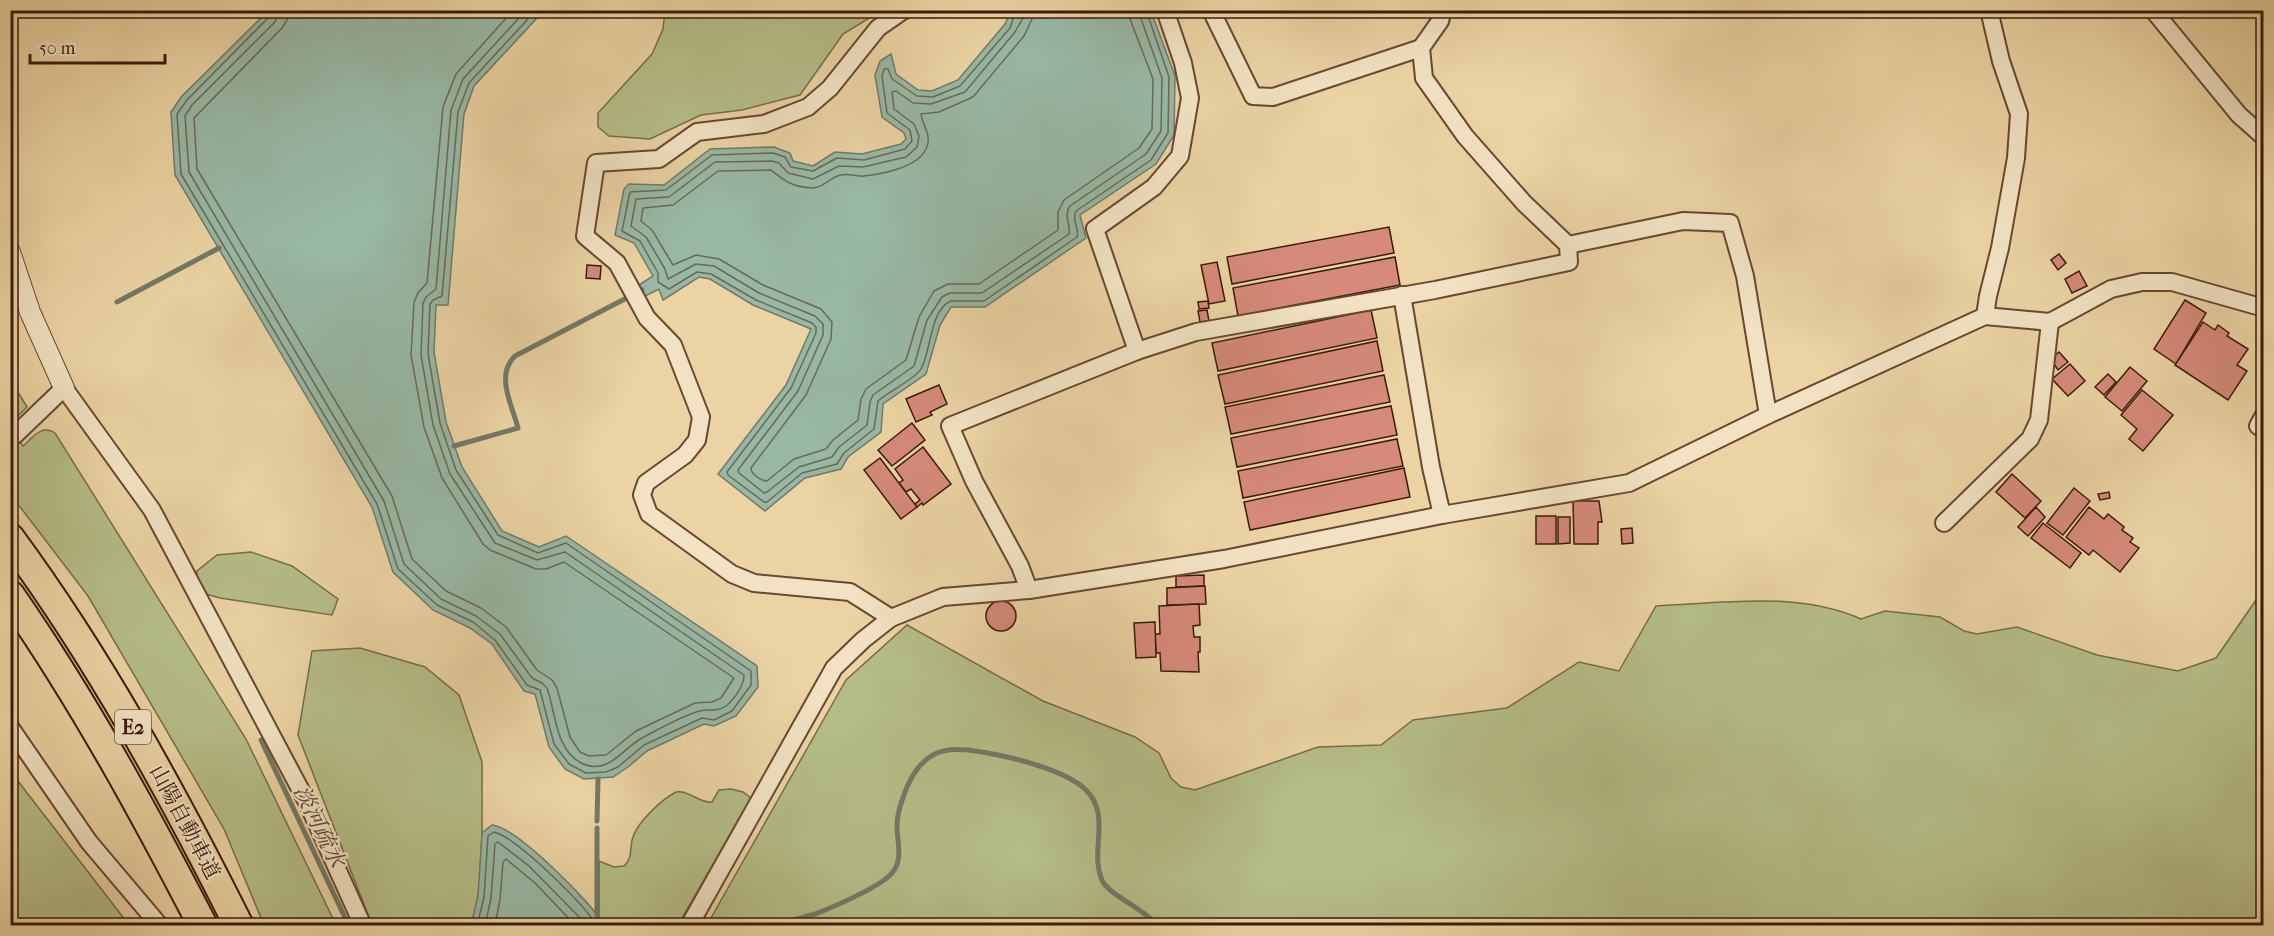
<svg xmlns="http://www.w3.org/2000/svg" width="2274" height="936" viewBox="0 0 2274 936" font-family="'IM FELL French Canon','Noto Serif JP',serif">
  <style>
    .green { fill: #b5bd87; stroke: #786c49; stroke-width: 1.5 }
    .water { fill: #98b8a5; stroke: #737967; stroke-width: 1.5 }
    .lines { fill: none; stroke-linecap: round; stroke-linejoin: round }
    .shore { stroke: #6a6958; stroke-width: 1.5 }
    .stream { stroke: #737967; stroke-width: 5 }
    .building { fill: #d68a7a; stroke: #3b1a0b; stroke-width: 1.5 }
    .minor-casing { stroke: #674831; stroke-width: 20 }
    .tertiary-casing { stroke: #674831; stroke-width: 22 }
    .motorway-casing { stroke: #3b1a0b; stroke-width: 32 }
    .minor { stroke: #f2e2c3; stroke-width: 16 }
    .tertiary { stroke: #f2e2c3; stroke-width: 20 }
    .motorway { stroke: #ebd3a3; stroke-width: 28 }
    .labels { text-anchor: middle; stroke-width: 4.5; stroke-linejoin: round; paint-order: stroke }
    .shield { fill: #f2e2c3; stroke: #725642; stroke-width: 1.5 }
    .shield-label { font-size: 20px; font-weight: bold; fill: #3b1a0b }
    .street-label { font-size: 21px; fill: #3b1a0b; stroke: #f2e2c3 }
    .water-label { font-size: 22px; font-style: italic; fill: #574939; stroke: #f2e2c3 }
  </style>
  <rect width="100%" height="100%" fill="#ebd3a3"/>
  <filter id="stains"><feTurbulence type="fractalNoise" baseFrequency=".00333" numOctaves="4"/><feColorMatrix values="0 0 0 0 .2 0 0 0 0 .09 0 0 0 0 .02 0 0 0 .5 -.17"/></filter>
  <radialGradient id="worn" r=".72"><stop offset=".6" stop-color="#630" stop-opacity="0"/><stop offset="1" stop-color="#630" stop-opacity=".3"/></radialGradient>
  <g class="green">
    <path d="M665 11V10L881 11 843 34 800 95 742 110 701 115 650 139 609 136 598 127V113L652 54 663 29Z"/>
    <path d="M10 379 27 407 11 423H10Z"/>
    <path d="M10 429 23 446C33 437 42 424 55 433L246 739 336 925H264L224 829 88 596 11 495Z"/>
    <path d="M251 552 292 566 338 599 332 615 220 598 206 594 196 583 197 571 217 555Z"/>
    <path d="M2263 590V925H707L846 680 907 625 1043 701 1135 737 1159 753 1171 778 1181 787 1195 790 1318 747 1381 745 1413 720 1507 708 1579 662 1619 671 1656 606C1723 603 1797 591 1861 619L1885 611 1940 617 1964 631 1977 634 2017 627 2097 655 2178 671 2216 658Z"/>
    <path d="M360 648 425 667 459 695 482 762V833L480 878 477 904 471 925H372L298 735 312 651Z"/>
    <path d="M11 772 129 925H11Z"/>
    <path d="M731 789 743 792 751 798 678 925H604L599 917V861L614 867 624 866C632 859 630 850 632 840 636 823 661 800 676 792 690 790 700 804 712 802L719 790Z"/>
  </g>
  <g class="water">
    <path d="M529 11 537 18 474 86 464 114 448 305H436L434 352 446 422 462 467 502 531 539 547 566 536 757 666 758 687 736 716 714 726 704 724 647 751 628 767 613 777 584 779 565 769 549 747 535 694 524 691 492 644 470 628 433 610 393 572 372 507 175 175 171 112 182 96 268 11Z"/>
    <path d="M1011 11H1151L1175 76 1174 135 1156 164 1080 215 1086 238 985 307H951L940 325 926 374 883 404 881 432 848 457 841 469 805 478 765 511 718 474 786 385 811 329 753 305 710 279 699 277 663 300 659 289 645 296 639 285 653 276 634 243 615 235 624 189 629 184 664 185 710 149 774 147 790 153 793 161 813 166 835 152 862 154 901 144 906 139 904 133 882 117 875 75 880 61 891 54 896 74 918 90 932 91 958 80 1005 24Z"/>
    <path d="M492 825C516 827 592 903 604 925H471L478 896 482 833Z"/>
  </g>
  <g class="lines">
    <g class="shore">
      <path d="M271 10 269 17 187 100 177 114 181 174 377 504 398 569 437 605 473 622 495 640 527 685 540 690 554 744 569 764 586 773 606 772 618 767 644 745 702 718 714 720 732 711 751 685V671L566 543 538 553 498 535 456 470 440 423 428 354 430 304 433 300 442 296 458 112 469 83 527 20 525 10"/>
      <path d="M279 10 275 22 192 105 185 116 189 172 384 501 404 564 441 599 476 616 500 634 532 678 542 683 547 688C556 713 555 751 583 764 609 775 623 748 642 738 659 729 683 715 700 711 710 708 716 713 726 706 735 699 744 685 744 675L565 552 537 560 495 543 450 474 433 425 421 355 423 303 426 297 436 289 451 110 463 79 518 19V10"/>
      <path d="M288 10 287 20 282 28 194 118 197 169 392 496 412 559 446 591 481 608 506 627 537 670 552 680 557 688 570 737 580 752 589 756 606 755 636 731 695 703 712 702 721 698 734 678 564 562 546 569H536L490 550 483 544 442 478 424 427 411 355 414 302 418 293 427 283 443 107 456 74 508 16 509 10"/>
      <path d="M1016 10 1010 28 960 86 933 97 917 96 892 79 888 69H884L882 76 887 113 910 130 912 141 905 149 864 160 837 158 813 171 791 167 785 157 773 153 712 155 666 190 630 192 622 231 640 241 658 273V282L669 289 697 272 711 274 756 300 812 323 816 327V333L791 388 727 472 728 475 764 502H767L802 473 837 464 844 453 874 429 878 401C887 393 916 378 921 369 931 352 930 309 951 301H984L1077 237C1080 229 1071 220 1076 211L1151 160 1168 133 1169 77 1146 10"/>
      <path d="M1024 10 1023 18 1015 32 965 92 931 104 913 103 896 91 892 92 894 109 914 124 919 136 917 147 906 157 863 167 839 166 813 179 788 173 779 163 772 161 715 162 669 197 636 199 631 226 646 237 665 269 668 279 696 264 714 266 759 293 815 316 823 324V335L798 391 738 470 739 473 764 493 767 492 799 467 832 457 839 447 867 425 870 402 873 395 914 366 927 320 942 297 950 293H982L1069 234C1071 224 1063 216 1070 206L1146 154 1161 131 1162 78 1138 10"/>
      <path d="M1033 10 1032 19 1024 36 973 97 939 112 921 114C922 126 933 135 926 149 918 167 883 174 864 176 857 177 848 173 841 175 830 177 824 188 812 188 792 187 785 181 771 170L718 171 673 205 643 208 641 221 652 230 673 265 696 255 719 259 763 285 821 309 832 322 831 339 806 395 751 468C751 474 761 481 767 481L794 459 826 449 833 440 858 420 861 399 866 389 906 360 919 317 934 291 948 284H979L1058 230V212L1064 200 1139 148 1152 129 1153 79 1130 19 1129 10"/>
      <path d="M477 926 484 897 488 836 494 832C517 838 584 904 597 926"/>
      <path d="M485 926 491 898 495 844 498 842 529 866 588 926"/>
      <path d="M495 926 500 899 503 862 506 859 535 883 576 926"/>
    </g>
    <g class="stream">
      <path d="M117 302 219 248"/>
      <path d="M454 446 518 428C512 405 495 375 515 356L642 290"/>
      <path d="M261 740 349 926"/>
      <path d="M597 821 598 779"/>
      <path d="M597 915V828"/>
      <path d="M776 926C788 920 802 918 815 914 831 908 880 887 891 874 904 861 897 842 897 826 897 813 902 800 907 787 927 741 956 747 998 755 1022 760 1068 772 1086 790 1112 816 1089 850 1102 880 1108 895 1145 909 1158 926"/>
    </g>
  </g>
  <g class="building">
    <path d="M1389 227 1394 253 1232 284 1227 257Z"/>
    <path d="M2059 254 2066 263 2058 270 2051 260Z"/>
    <path d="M1395 257 1400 285 1238 316 1233 288Z"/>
    <path d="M1217 262 1225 301 1209 304 1201 265Z"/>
    <path d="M587 265 601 266 600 279 586 278Z"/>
    <path d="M2079 271 2087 286 2072 293 2065 279Z"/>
    <path d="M2185 300 2206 313 2176 364 2154 349Z"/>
    <path d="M1208 301 1209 308 1199 309 1198 302Z"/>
    <path d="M1207 310 1209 321 1200 322 1198 311Z"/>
    <path d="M1371 310 1377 338 1218 371 1212 343Z"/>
    <path d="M2203 322 2215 330 2218 325 2229 333 2227 336 2248 349 2237 365 2247 371 2228 400 2175 365Z"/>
    <path d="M1377 341 1383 371 1225 404 1218 375Z"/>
    <path d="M2059 352 2068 362 2058 370 2052 361 2055 360 2053 357Z"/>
    <path d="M2070 364 2085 381 2068 396 2052 379Z"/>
    <path d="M2130 367 2147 381 2122 411 2105 397Z"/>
    <path d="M2108 374 2116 382 2104 395 2095 387Z"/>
    <path d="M1384 375 1390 402 1231 434 1225 407Z"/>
    <path d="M939 385 947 404 930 412 932 415 916 422 906 399Z"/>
    <path d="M2142 390 2173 415 2143 451 2129 439 2137 429 2121 415Z"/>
    <path d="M1391 406 1397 435 1237 467 1231 438Z"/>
    <path d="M912 423 925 440 892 466 878 450Z"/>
    <path d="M1397 439 1403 466 1243 498 1238 471Z"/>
    <path d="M923 447 951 484 923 505 922 503 917 507 915 504 920 500 911 489 906 492 899 483 903 480 895 469Z"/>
    <path d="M880 458 917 507 901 519 864 470Z"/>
    <path d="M1404 468 1410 497 1250 530 1244 502Z"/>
    <path d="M2012 474 2041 501 2025 518 1996 492Z"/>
    <path d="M2074 488 2090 501 2063 535 2047 523Z"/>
    <path d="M2109 492 2110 498 2100 500 2098 494Z"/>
    <path d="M1573 501H1599L1602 522H1598V544H1574Z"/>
    <path d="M2036 507 2045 517 2028 536 2018 527Z"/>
    <path d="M2089 507 2104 519 2108 514 2124 527 2122 530 2133 538 2130 542 2139 548 2120 572 2093 550 2089 555 2066 537Z"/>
    <rect x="1536" y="516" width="20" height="28"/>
    <path d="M1558 517H1570V543L1558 544Z"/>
    <path d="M2043 523 2081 553 2070 568 2031 538Z"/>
    <path d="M1632 528 1633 543 1622 544 1621 529Z"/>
    <path d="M1204 575V586L1176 587V576Z"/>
    <path d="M1205 586 1206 604 1167 605V588Z"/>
    <circle cx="1001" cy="616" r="15"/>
    <path d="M1199 604 1200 625 1193 626 1194 637H1200V652H1198L1199 672 1161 671 1160 653H1156L1155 634H1160L1159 606Z"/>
    <path d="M1155 622 1156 657 1136 658 1134 623Z"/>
  </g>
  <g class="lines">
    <defs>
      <g id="minor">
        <path d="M1211 10 1253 96 1273 97 1421 48"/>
        <path d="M2153 10 2239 115 2264 137"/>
        <path d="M1568 245 1683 221 1730 223 1745 276 1768 415"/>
        <path d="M1402 295 1431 467 1442 515"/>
        <path d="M1985 316 1988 296 2000 248 2016 158 2019 114 2001 61 1989 10"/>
        <path d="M1137 351 1095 229 1154 187 1180 156 1190 98 1183 63 1165 10"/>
        <path d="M2258 426 2264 415"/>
        <path d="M15 435 64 388 152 510 307 802 363 926"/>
        <path d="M1944 523 2030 439 2039 420 2050 322"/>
        <path d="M1029 590 1020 566 974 481 950 426 1137 351 1196 332 1435 290 1569 262 1568 245 1524 203 1465 136 1424 78 1421 48 1440 21 1443 10"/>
        <path d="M891 618 850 592 754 583 732 574 649 514 642 495 646 483 685 455 697 440 701 417 673 345 647 318 617 263 585 236 596 163 659 159 697 132 764 124 808 107 830 88 878 28 904 10"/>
        <path d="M10 727 89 842 160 926"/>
        <path d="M689 926 834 668 863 640 891 618 943 597 1029 590 1224 559 1442 515 1629 483 1768 415 1985 316 2050 322 2111 289 2142 282H2172L2264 308"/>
      </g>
      <path id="tertiary" d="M10 252 30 312 64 388"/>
      <g id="motorway">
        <path d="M10 538C99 659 172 792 239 926"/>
        <path d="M10 595C83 700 144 812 203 926"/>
      </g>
    </defs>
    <use href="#minor" class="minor-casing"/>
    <use href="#tertiary" class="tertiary-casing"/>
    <use href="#motorway" class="motorway-casing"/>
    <use href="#minor" class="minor"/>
    <use href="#tertiary" class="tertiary"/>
    <use href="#motorway" class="motorway"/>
  </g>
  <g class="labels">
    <rect class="shield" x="115" y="710" width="36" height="34" rx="4.5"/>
    <g class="shield-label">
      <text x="133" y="734">E2</text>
    </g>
    <g class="street-label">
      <text transform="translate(185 822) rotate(62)" y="7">山陽自動車道</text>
    </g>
    <g class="water-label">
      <text transform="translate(320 826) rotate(64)" y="8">淡河疏水</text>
    </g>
  </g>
  <rect width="2274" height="936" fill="none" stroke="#ebd3a3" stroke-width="36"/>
  <rect x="12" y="12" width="2250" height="912" fill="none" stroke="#3b1a0b" stroke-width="3"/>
  <rect x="18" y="18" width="2238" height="900" fill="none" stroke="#3b1a0b" stroke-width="1.5"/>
  <path d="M30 54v9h135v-9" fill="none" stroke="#3b1a0b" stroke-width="3"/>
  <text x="39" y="54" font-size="18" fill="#3b1a0b" stroke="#f2e2c3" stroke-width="4.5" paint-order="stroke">50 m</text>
  <rect width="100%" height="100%" filter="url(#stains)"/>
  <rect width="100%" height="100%" fill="url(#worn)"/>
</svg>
